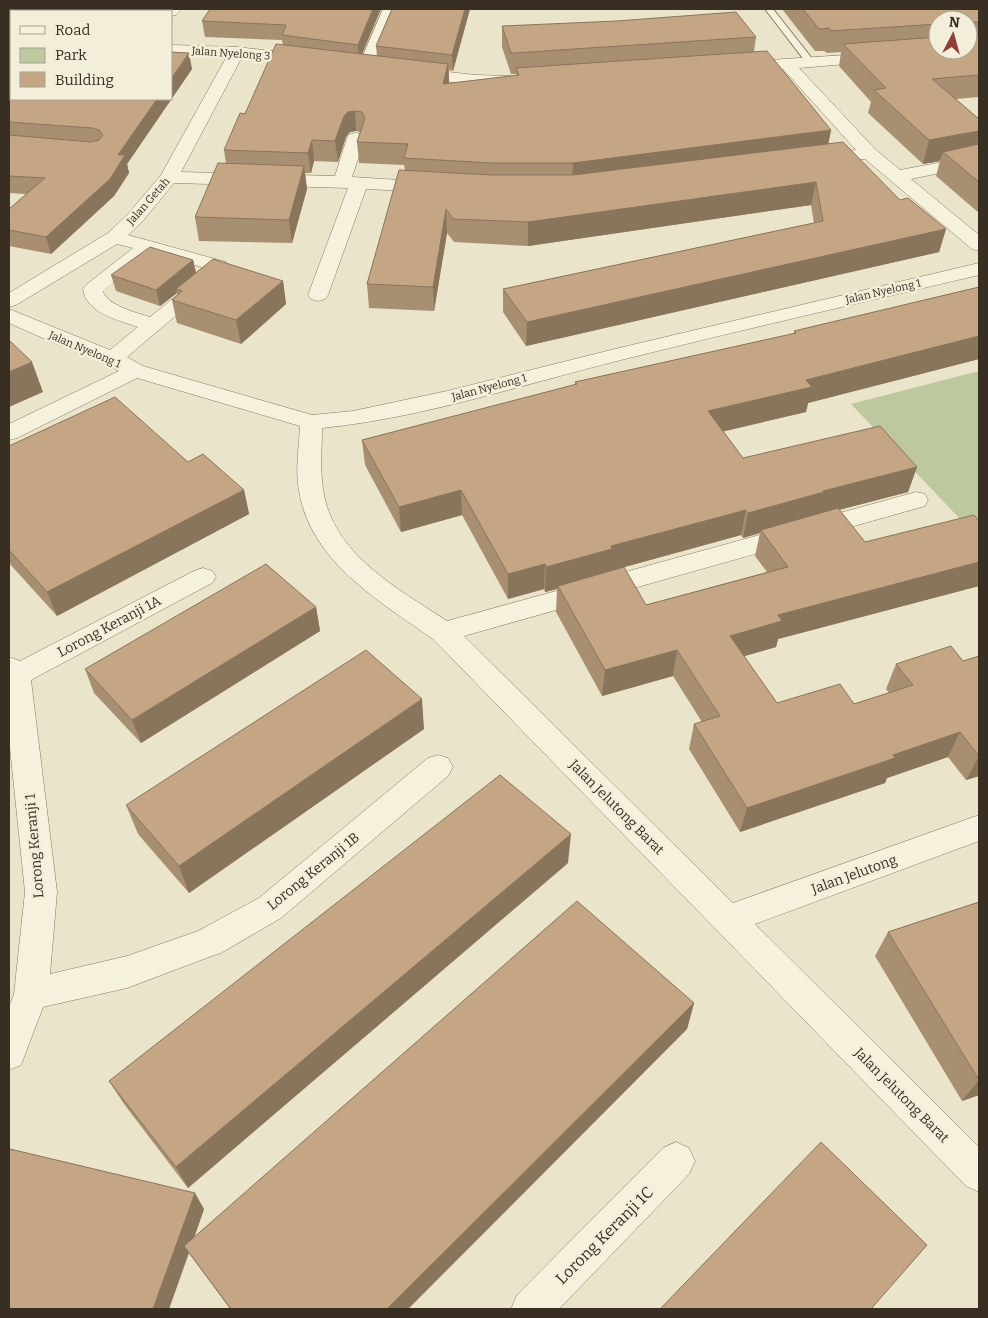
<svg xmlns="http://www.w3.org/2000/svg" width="988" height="1318" viewBox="0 0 988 1318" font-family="Bitter,serif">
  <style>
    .green { fill: #bec89f }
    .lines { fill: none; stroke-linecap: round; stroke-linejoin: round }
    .lane-casing { stroke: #857860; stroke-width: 2 }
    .street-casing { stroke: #857860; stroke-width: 1 }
    .lane { fill: #f6f1dd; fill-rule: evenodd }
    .street { fill: #f6f1dd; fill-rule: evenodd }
    .wall { fill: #a98f72; fill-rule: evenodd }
    .shaded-wall { fill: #89745c }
    .building { fill: #c4a684; stroke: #89745c }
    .labels { text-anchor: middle; stroke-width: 5; stroke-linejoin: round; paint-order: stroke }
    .far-street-label { font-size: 11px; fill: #382f22; stroke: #f3eed9 }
    .street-label { font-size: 14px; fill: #382f22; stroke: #f3eed9 }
    .near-street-label { font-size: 16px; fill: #382f22; stroke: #f3eed9 }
  </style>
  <rect width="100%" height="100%" fill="#eae4ca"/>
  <path class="green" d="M979 371V539L851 404Z"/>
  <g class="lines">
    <defs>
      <path id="lane" d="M765 9H773L814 61V65H808Z"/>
      <g id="street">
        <path d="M166 9H182L176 15 171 16V11H164Z"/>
        <path d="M383 9H397L374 67 372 70H360L358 67Z"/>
        <path d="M171 45 237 47 307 55 313 57 315 60 313 63 307 65 242 57 181 172 335 176 347 138 350 134 356 133 362 134 365 138 352 177 432 182 438 183 441 187 438 191 432 192 366 189 328 295 325 299 318 301 311 299 308 295 348 188 174 183 142 222 128 235 226 262 231 269 127 357 143 366 312 415 353 411 447 391 619 348 979 263V275C860 303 740 330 621 360 524 384 423 418 322 428 322 448 320 469 323 489 332 554 397 588 447 621L916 492 925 494 928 500 925 506 464 636 733 903 979 815V841L755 924 979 1147V1192L966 1186 433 639C379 601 311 562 299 491 295 470 299 447 300 426L137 378 17 438 9 440V424L119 371 105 363 45 339 9 323V309L110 350 138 327C118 320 86 313 83 289L86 285 133 248 117 244 16 305 9 307V293L108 233 128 214 161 175 227 56 171 55ZM150 253 209 269 150 317C137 313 106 305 103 291Z"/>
        <path d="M877 53 882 55 885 58 882 61 799 68 875 149 900 170 979 155V165L911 179 979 235V251L972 249 865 159 818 165 812 164 809 160 812 156 856 150 783 69 741 72 735 70 733 67 735 64 741 62Z"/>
        <path d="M11 62V73L9 74V63Z"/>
        <path d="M411 68 476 75 511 76 517 78 519 81 517 84 511 86 476 85 405 76 403 73 405 70Z"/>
        <path d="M203 568 212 571 216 577 212 583 31 680 57 892 50 974 127 956 198 931 259 898 428 758 438 755 448 758 453 767 448 776 281 918 221 953 209 957 127 988 43 1007 21 1065 9 1070V1007L14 994 25 892 9 738V657L20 661 194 571Z"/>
        <path d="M676 1142 689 1148 695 1161 689 1174 559 1309H511L517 1295 663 1148Z"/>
      </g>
    </defs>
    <use href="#lane" class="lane-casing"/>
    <use href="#street" class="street-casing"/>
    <use href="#lane" class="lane"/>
    <use href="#street" class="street"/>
  </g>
  <g class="wall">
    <path d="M381 9 362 54 377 56 376 46 392 9H470L453 71 449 70V83L516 76V74H511L502 47V26L756 37 754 52 831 130 828 144 900 200 946 229 939 252 526 346 503 312V289L814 223 811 205 528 246 454 242 447 233 434 311 369 308 367 284 405 170 404 165 359 163 357 142 360 132 356 131 350 132 346 137 338 162 314 161 311 173H305L307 189 292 243 199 241 195 217 226 164 224 150 283 45 282 40 205 37 202 21Z"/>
    <path d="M782 9H979V97L956 99 979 119V213L936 176 940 161 923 164 868 113 871 102 839 66 841 52 827 53 824 51H815ZM938 20H968V50H938Z"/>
    <path d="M192 69 127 164 129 173 114 196 51 254 9 246V209L26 194 9 193V100Z"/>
    <path d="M193 260 196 273 283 281 286 304 241 344 177 323 172 300 178 295 177 293 160 306 116 291 111 275Z"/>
    <path d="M979 287V359L808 403 806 412 723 431 743 458 917 467 908 492 839 510 865 542 979 521V586L778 639 776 647 744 656 777 703 854 704 889 693 886 689 896 664 963 661 979 656V776L966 780 948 757 887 778 885 783 740 832 689 749 694 724 702 722 673 676 602 696 556 612 557 589 545 592 544 589 508 599 462 515 401 532 365 465 362 440 575 385V382L794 334V331ZM760 533 755 556 767 572 646 605 610 571 741 535 743 538Z"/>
    <path d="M9 446 188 462 244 490 249 514 57 616 9 563Z"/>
    <path d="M316 607 320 631 141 743 94 693 85 669Z"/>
    <path d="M424 729 189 893 138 834 126 805Z"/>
    <path d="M568 863 188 1188 124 1104 109 1081Z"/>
    <path d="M979 902V1095L962 1101 875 956 888 932Z"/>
    <path d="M694 1003 687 1029 408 1309H230L189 1253 169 1309H9L204 1209 194 1238Z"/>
  </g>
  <g class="shaded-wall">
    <path d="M44 9H71L67 11H40Z"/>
    <path d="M118 9H143L140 11H114Z"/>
    <path d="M373 9H381L359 61 358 45Z"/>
    <path d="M465 9H470L453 71 452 55Z"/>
    <path d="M11 31V50L9 52V33Z"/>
    <path d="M189 53 192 69 127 164 129 173 114 196 51 254 46 237 118 155 157 99H171V79Z"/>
    <path d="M448 64 449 84H443Z"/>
    <path d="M355 111 356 131 350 132 346 137 338 162 335 141 344 116 348 112Z"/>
    <path d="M831 130 827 151 572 184 573 163Z"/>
    <path d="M979 131V154L943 152 940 161 923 164 929 140Z"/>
    <path d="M312 140 314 161 311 173 308 153Z"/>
    <path d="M304 166 307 189 292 243 289 220Z"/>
    <path d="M816 182 811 205 528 246V222Z"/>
    <path d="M446 209 447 233 434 311 433 287Z"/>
    <path d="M946 229 939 252 526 346 527 322Z"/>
    <path d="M193 260 197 277 176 289 177 293 160 306 156 290Z"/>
    <path d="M283 281 286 304 241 344 236 320Z"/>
    <path d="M979 336V359L808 403 806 412 704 436 708 411 806 380Z"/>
    <path d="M32 362 43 392 9 407V372Z"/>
    <path d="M917 467 908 492 761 530 760 533 743 538 748 513 823 491Z"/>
    <path d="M244 490 249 514 57 616 47 592Z"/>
    <path d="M461 490 462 515 401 532 399 507Z"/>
    <path d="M746 510 741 535 610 571V574L558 586 557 589 545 592 546 567 611 546Z"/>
    <path d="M979 562V586L778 639 776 647 724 662 730 636 778 615Z"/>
    <path d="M545 564 544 589 508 599V574Z"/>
    <path d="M316 607 320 631 141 743 132 720Z"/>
    <path d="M677 650 673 676 602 696 605 670Z"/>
    <path d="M422 699 424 729 189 893 179 866Z"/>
    <path d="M960 732 948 757 887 778 885 783 740 832 747 808 893 755Z"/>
    <path d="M979 756V776L966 780Z"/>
    <path d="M571 834 568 863 188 1188 176 1167Z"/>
    <path d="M694 1003 687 1029 408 1309H387Z"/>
    <path d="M979 1080V1095L962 1101Z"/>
    <path d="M195 1193 204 1209 169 1309H153Z"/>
  </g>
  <g class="building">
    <path d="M9 9H44L40 11H11V31L9 33Z"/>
    <path d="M84 9H118L114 11H82Z"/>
    <path d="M210 9H373L358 45 282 35 286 25 202 21Z"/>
    <path d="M392 9H465L452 55 376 46Z"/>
    <path d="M803 9H979V22H974L973 26H968V20H938V24L831 31 829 28 819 29Z"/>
    <path d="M736 12 756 37 514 53H511L502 26 617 21Z"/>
    <path d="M968 35H979V75L932 79 979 119V131L929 140 874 90 886 88 843 44 938 37V50H968Z"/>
    <path d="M276 44 448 64 443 84 519 75 516 68 767 51 831 130 573 163H491L404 158 408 144 357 142 365 118 362 112 355 111 348 112 344 116 335 141 312 140 308 153 224 150 240 113 245 114Z"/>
    <path d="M171 52 189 53 171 79Z"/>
    <path d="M11 97V99H157L118 155H125L110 179 46 237 9 230V209L45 178 9 176V135L91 142 99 140 103 135 99 130 92 128 9 122V100Z"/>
    <path d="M843 142 900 200 908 198 946 229 527 322 503 289 823 221 816 182 528 222 453 219 446 209 433 287 367 284 399 170 491 175H573Z"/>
    <path d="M979 144V182L943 152Z"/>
    <path d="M218 163 304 166 289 220 195 217Z"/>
    <path d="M150 247 193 260 156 290 111 275Z"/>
    <path d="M213 259 283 281 236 320 172 300 182 291 176 289Z"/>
    <path d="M979 287V336L806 380 812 387 708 411 743 458 880 426 917 467 823 491 824 492 748 513 746 510 611 546 612 549 546 567 545 564 508 574 461 490 399 507 362 440 577 384 575 382 796 333 794 331Z"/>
    <path d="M9 340 32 362 9 372Z"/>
    <path d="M115 397 188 462 203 454 244 490 47 592 9 550V446Z"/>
    <path d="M838 508 865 542 974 515 979 521V562L778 615 782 621 730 636 777 703 840 684 854 704 913 685 896 664 951 646 963 661 979 656V756L960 732 893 755 895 758 747 808 694 724 720 716 677 650 605 670 558 586 624 567 646 605 788 567 761 530Z"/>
    <path d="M266 564 316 607 132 720 85 669Z"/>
    <path d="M366 650 422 699 179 866 126 805Z"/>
    <path d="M500 775 571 834 176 1167 109 1081Z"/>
    <path d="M577 901 694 1003 387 1309H231L184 1246Z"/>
    <path d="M979 902V1080L888 932Z"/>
    <path d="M821 1142 927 1245 871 1309H660Z"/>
    <path d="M10 1149 195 1193 153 1309H9V1151Z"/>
  </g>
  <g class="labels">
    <g class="far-street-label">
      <text transform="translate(231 53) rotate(4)" y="4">Jalan Nyelong 3</text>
      <text transform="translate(148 201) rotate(-49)" y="4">Jalan Getah</text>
      <text transform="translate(883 291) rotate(-13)" y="4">Jalan Nyelong 1</text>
      <text transform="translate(85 349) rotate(23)" y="4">Jalan Nyelong 1</text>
      <text transform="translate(489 387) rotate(-15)" y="4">Jalan Nyelong 1</text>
    </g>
    <g class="street-label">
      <text transform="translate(109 626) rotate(-28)" y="5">Lorong Keranji 1A</text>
      <text transform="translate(617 807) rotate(45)" y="5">Jalan Jelutong Barat</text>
      <text transform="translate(34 846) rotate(-95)" y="5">Lorong Keranji 1</text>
      <text transform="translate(313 871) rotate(-39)" y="5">Lorong Keranji 1B</text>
      <text transform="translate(854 874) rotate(-20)" y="5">Jalan Jelutong</text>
      <text transform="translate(902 1095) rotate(45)" y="5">Jalan Jelutong Barat</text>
    </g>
    <g class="near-street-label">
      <text transform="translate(604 1235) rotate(-45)" y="6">Lorong Keranji 1C</text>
    </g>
  </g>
  <rect width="988" height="1318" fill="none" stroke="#382f22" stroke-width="20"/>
  <rect x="10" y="10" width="162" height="90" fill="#f3eed9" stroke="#a8a290"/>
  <rect x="20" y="26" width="25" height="8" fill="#f6f1dd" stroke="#a8a290"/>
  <text x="55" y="35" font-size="15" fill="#382f22">Road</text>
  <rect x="20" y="48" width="25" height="15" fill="#bec89f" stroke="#a8a290"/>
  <text x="55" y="60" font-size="15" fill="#382f22">Park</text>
  <rect x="20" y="72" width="25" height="15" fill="#c4a684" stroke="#a8a290"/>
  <text x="55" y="85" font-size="15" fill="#382f22">Building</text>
  <g transform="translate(953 35) rotate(6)"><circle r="24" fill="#f3eed9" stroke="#a8a290"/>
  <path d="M0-4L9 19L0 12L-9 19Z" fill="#8e4037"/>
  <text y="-8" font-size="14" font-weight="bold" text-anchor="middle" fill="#382f22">N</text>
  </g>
</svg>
